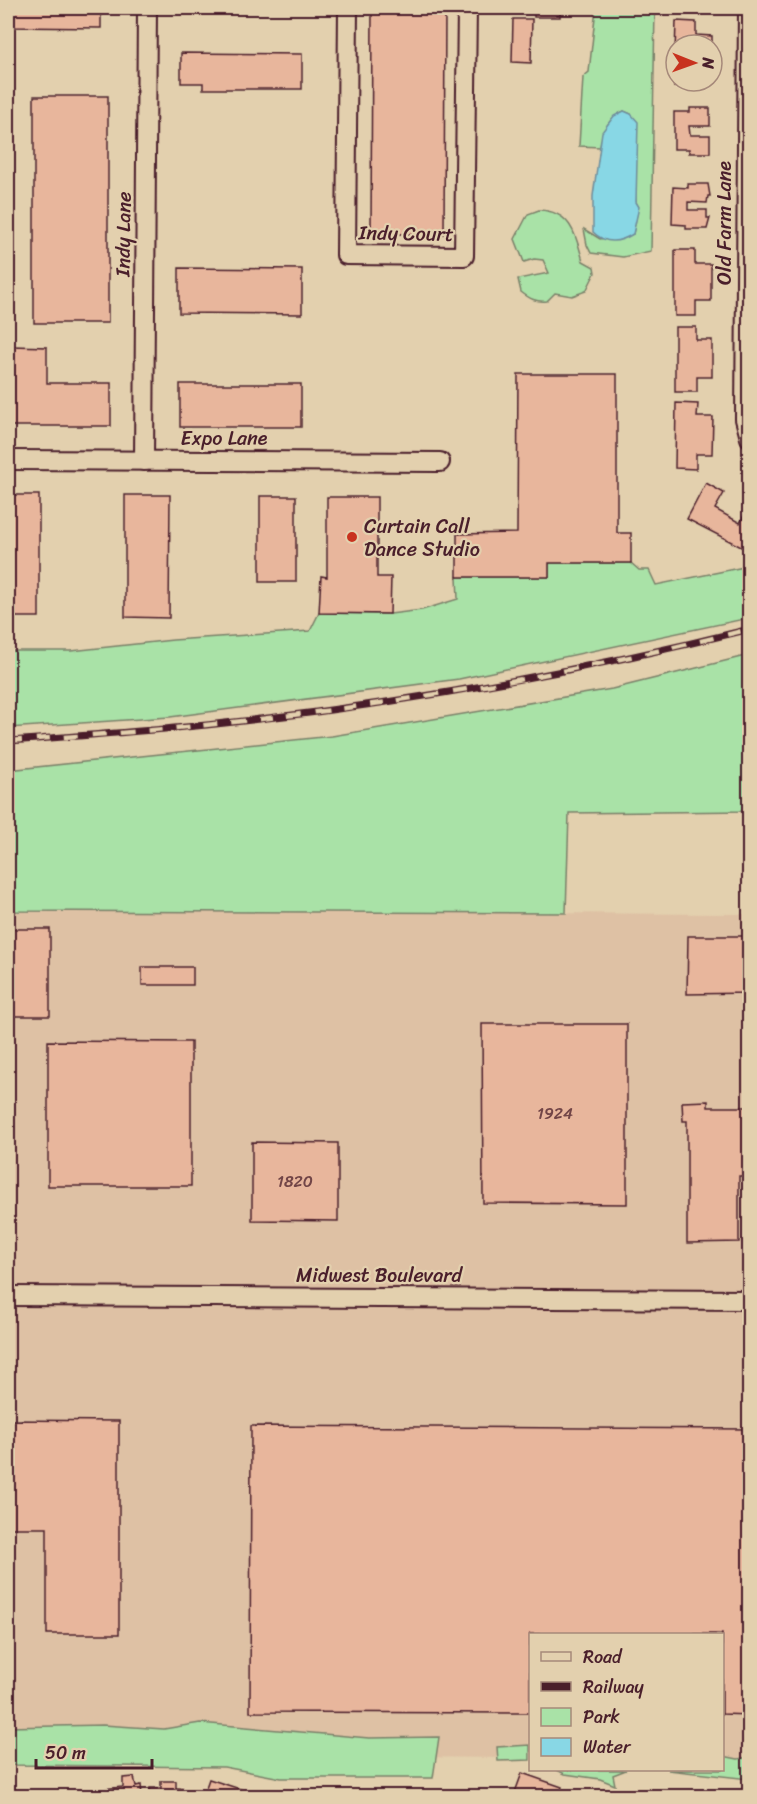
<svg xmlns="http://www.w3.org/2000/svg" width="757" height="1804" viewBox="0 0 757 1804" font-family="Sriracha,sans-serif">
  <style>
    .built { fill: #dec1a4 }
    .green { fill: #a9e2a7; stroke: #7a8069; stroke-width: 1.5 }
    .water { fill: #88d7e5; stroke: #6f8d9b; stroke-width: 1.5 }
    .building { fill: #e8b69c; stroke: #4a1f2b; stroke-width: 1.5 }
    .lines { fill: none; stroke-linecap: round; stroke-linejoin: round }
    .street-casing { stroke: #4a1f2b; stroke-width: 22 }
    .street { stroke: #e3d0ae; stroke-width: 18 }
    .rail-casing { stroke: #4a1f2b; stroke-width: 7 }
    .rail { stroke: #e3d0ae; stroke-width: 4.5; stroke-dasharray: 14; stroke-linecap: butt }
    .poi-dot { fill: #c8321e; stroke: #e3d0ae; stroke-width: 2 }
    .labels { text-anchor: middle; stroke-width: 4.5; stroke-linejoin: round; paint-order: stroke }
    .number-label { font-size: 16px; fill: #724547 }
    .street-label { font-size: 20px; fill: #4a1f2b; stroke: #e3d0ae }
    .poi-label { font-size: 20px; fill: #4a1f2b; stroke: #e3d0ae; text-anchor: start }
  </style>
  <rect width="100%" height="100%" fill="#e3d0ae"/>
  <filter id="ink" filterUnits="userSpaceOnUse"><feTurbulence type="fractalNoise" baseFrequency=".0167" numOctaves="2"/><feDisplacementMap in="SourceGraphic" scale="12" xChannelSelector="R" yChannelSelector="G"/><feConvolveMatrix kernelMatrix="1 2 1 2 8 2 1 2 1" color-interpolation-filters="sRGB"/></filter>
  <g filter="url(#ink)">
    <path class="built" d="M8 911 749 914V1759H723L722 1634H530V1758L8 1754Z"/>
    <g class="green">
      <path d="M596 8H655L651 251 623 257 591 253 587 245 584 229 600 239 633 234 638 207 636 202 631 114 624 111C608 118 602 131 600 147L579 146 583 77 589 72Z"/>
      <path d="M539 210C571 211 576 235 583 261L594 267 595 273 586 291 572 296 555 293 547 301C536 302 530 299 521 292L518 279 549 273 543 260 534 259 524 262 515 239 528 214Z"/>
      <path d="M549 563H631L639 570H649L656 585 749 566V618L459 679 170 717 8 728V651H71L173 640 310 631 319 613 390 614 422 610 458 599 457 577H549Z"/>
      <path d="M749 655V811L569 813 566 913 8 911V770L332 736 612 689Z"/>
      <path d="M200 1723 369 1738 439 1737 433 1778H281L224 1767 8 1765V1727L103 1725 164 1729Z"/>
      <path d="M530 1745V1760L498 1761 497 1747Z"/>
      <path d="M723 1756 738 1759 749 1757V1779L668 1770H722Z"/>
      <path d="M557 1770H626L613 1775 615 1785 600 1779 565 1774Z"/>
    </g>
    <path class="water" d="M624 111 631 114 638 122 636 202 639 207 633 234C619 243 605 244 593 232V196L602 132 614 116Z"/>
    <g class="building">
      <path d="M8 8H101V28L8 27Z"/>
      <path d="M372 8H445L444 234H371Z"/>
      <rect x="534" y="8" width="26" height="9"/>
      <path d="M513 19H532L531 63 512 62Z"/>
      <path d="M676 21 696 22V35L712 36V45H676V81H696L695 87H674Z"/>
      <path d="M181 53 302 54V89H203V83H181Z"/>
      <rect x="34" y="96" width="74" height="227"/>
      <path d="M690 108H710V126H689L690 135H710V153H689V149H674V112H690Z"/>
      <path d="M688 184H708L710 196H708L707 203 688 202V210H707V218H710L707 229H686V225L672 224 673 187 688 188Z"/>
      <path d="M675 250H695V264H711V301H696V316H675Z"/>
      <path d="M179 268 302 269V314L179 313Z"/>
      <path d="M675 327H696V340H712V377H697V392H675Z"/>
      <path d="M12 346 47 347V383H111V426H11Z"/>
      <path d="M518 374H617V533H631V563H549V577H457V534L517 533Z"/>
      <rect x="180" y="384" width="121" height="43"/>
      <path d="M676 403 698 404 697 417H713L712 454H696V469L675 468Z"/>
      <path d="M706 483 724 493 715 509 740 523 748 508 750 509V546L747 550 687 519Z"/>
      <rect x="8" y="495" width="31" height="122"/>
      <path d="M125 495H170L169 618 125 617Z"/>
      <rect x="260" y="496" width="36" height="86"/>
      <path d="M327 497H377V577H391L390 614 319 613 321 576 327 577Z"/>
      <rect x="8" y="929" width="42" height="87"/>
      <path d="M688 936H750V993L687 994Z"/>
      <rect x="142" y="967" width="51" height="18"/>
      <path d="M482 1024H627V1204L483 1203Z"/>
      <path d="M48 1041 191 1042V1186H48Z"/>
      <path d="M708 1101V1107H750V1176H739V1242L687 1243V1121H683L682 1102Z"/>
      <path d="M252 1142 338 1143V1221L252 1220Z"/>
      <path d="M8 1420 119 1421V1634H47V1528H8Z"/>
      <path d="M251 1426 750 1429V1715L722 1714V1634H530V1713L250 1712Z"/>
      <path d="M522 1773 562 1787 559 1796 514 1795Z"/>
      <path d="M134 1777 136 1786 141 1785 142 1796H104L103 1789 123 1787V1778Z"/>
      <path d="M209 1779 243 1790 241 1796H203Z"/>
      <path d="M161 1781H176V1788L187 1789V1796H150V1788H161Z"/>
    </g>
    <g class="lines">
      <defs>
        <g id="street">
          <path d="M348 8 346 255 464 256 467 8"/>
          <path d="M748 8 745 419 750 438"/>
          <path d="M8 460 440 462"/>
          <path d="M144 461 147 8"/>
          <path d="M8 1296 750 1300"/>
        </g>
      </defs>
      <use href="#street" class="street-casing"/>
      <use href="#street" class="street"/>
      <defs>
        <path id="rail" d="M8 741C80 736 153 731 225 723 402 704 577 672 750 629"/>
      </defs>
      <use href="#rail" class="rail-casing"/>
      <use href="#rail" class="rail"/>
    </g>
  </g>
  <circle class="poi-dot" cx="352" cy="537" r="6"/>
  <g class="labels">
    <g class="number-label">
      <text x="555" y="1119">1924</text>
      <text x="295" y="1187">1820</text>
    </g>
    <g class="street-label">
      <text transform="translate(724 223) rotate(-90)" y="7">Old Farm Lane</text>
      <text transform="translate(406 233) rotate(1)" y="7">Indy Court</text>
      <text transform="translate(123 234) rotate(-89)" y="7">Indy Lane</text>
      <text x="224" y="445">Expo Lane</text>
      <text x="379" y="1282">Midwest Boulevard</text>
    </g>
    <g class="poi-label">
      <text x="364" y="533">Curtain Call<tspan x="364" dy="23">Dance Studio</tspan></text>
    </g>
  </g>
  <rect width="757" height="1804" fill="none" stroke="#e3d0ae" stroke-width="30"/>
  <rect x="15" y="15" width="727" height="1774" fill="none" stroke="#4a1f2b" stroke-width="2" filter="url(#ink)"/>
  <rect x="529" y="1633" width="195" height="138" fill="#e3d0ae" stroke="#a6897a" stroke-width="1.5"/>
  <rect x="541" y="1652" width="30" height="9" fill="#e3d0ae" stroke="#a6897a" stroke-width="1.5"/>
  <text x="583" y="1663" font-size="18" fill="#4a1f2b">Road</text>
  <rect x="541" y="1682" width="30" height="9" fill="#4a1f2b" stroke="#a6897a" stroke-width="1.5"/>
  <text x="583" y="1693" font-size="18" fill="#4a1f2b">Railway</text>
  <rect x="541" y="1708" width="30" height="18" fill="#a9e2a7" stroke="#a6897a" stroke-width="1.5"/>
  <text x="583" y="1723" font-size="18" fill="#4a1f2b">Park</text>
  <rect x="541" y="1738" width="30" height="18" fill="#88d7e5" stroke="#a6897a" stroke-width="1.5"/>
  <text x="583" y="1753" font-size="18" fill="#4a1f2b">Water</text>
  <g transform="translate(694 63) rotate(91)"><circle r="28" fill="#e3d0ae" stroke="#a6897a" stroke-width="1.5"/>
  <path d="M0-4.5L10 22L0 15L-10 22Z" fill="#c8321e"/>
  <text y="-9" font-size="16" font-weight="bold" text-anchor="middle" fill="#4a1f2b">N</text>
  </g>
  <path d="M36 1759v9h116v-9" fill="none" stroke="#4a1f2b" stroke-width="3"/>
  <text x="45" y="1759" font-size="18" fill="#4a1f2b" stroke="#e3d0ae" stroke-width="4.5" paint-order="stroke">50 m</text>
</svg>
